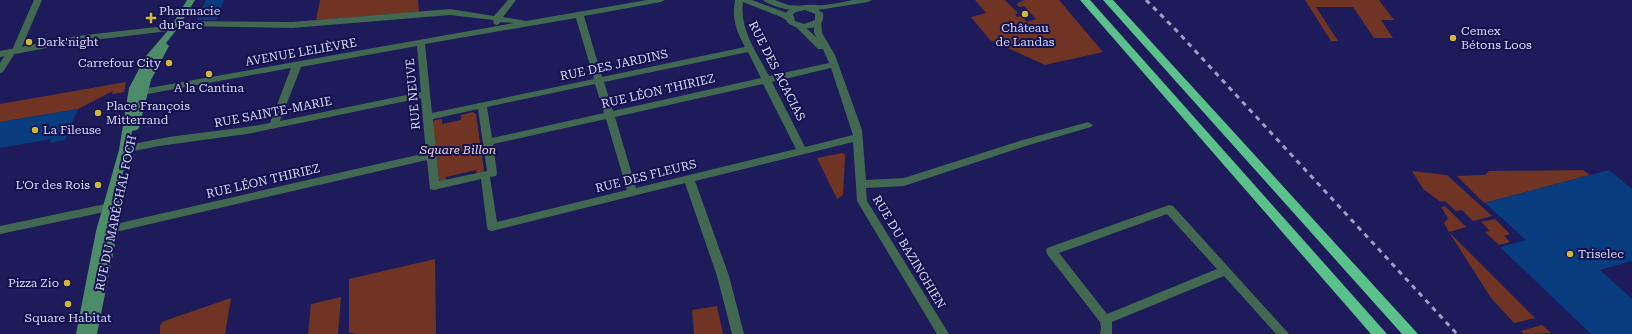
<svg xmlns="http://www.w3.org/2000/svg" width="1632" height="334" viewBox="0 0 1632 334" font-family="'Roboto Serif',serif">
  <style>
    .green { fill: #6f3423 }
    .building { fill: #073c7f }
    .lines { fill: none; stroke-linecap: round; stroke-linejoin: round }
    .minor { fill: #426851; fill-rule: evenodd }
    .tertiary { fill: #426851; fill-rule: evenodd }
    .secondary { fill: #4d8c68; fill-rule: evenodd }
    .motorway { fill: #5bc18a; fill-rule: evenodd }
    .rail { stroke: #9b9ec7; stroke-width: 3; stroke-dasharray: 5 5; stroke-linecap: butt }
    .poi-dot { fill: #d1b736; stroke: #15104e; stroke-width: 1.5 }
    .labels { text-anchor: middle; stroke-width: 4; stroke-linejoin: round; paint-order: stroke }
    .poi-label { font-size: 12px; fill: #d6dbfb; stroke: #15104e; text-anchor: start }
    .street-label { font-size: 12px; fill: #d6dbfb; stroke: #15104e }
    .park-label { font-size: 12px; font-style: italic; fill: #efd5cd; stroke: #15104e }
  </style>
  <rect width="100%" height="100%" fill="#1d1b5a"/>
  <g class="green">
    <path d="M320 0H418L419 12 316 20Z"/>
    <path d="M975 0H1005L1018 13 1015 15 1017 17 1021 16 1027 22 1036 19 1024 6 1020 7 1016 4 1024 0H1059L1103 52 1045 65 990 40 971 17 986 13Z"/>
    <path d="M1305 0H1379L1394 20H1381L1393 38H1374L1353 7H1316L1338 41H1331Z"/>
    <path d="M126 82 124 92 112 94 113 91 78 109 0 122V104Z"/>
    <path d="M473 112 476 114 484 171 477 175 476 170 446 177V182L444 183 439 180 433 123 435 120 442 119V124L461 120V115Z"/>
    <path d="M842 153 845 154V158L843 195 837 199 817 158Z"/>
    <path d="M1583 170 1590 175 1484 203 1457 176 1485 175 1489 171Z"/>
    <path d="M1412 171 1447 175 1492 216 1473 221 1462 210 1456 211 1445 201 1441 202 1423 189Z"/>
    <path d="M1445 206 1466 227 1449 232 1535 318 1514 323 1491 298 1449 232 1444 223 1448 218 1441 207Z"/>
    <path d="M1495 219 1510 234 1504 236 1510 242 1499 245 1485 232 1490 231 1481 222Z"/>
    <path d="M435 259 436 334H356L349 332V279Z"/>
    <path d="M341 297 338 334H308L311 304Z"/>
    <path d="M231 298 225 334H160V325L164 321Z"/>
    <path d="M717 306 723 334H694L692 310Z"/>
    <path d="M1542 325 1551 333 1524 334 1521 331Z"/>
  </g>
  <g class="building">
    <path d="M206 0H224L216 20H197Z"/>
    <path d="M78 109 65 140 50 143 51 139 0 148V122Z"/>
    <path d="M1609 170 1632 189V261L1600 270 1632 299V334H1591L1500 247 1526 240 1485 203Z"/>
  </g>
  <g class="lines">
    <g class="minor">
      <path d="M34 0H42L20 51 19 53H15L3 72 0 73V63L8 50H12Z"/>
      <path d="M508 0H516L503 17 526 21 647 0H665L661 2 584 16 602 77 745 47C736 29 732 21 735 0H752L787 13 793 19 789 22 781 17 743 2C739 29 757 53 769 76L829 63 823 49H818L795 26 799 23 802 24 817 38 814 33V22L818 19 821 20 822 33 835 55 862 130 866 180 904 178 1023 140 1088 122 1093 125 1091 127 1029 145 904 186 866 188 867 201 949 334H937L857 201 853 142 695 181 729 276 744 334H732L717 276 685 183 492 231 488 230 487 227 481 179 434 190 430 189 427 160 107 234 103 233 102 230 103 227 107 226 426 153 421 98 247 134 159 146 124 153 119 150 121 148C169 133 221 133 270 123L291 68 142 95 131 89 133 87 136 86 143 89 514 23 501 22 497 25 494 24 493 20 450 15 292 28 177 26 173 23 174 21 292 22 450 9 494 16ZM576 18 594 79 432 113 425 44ZM417 46 421 92 280 121 301 67ZM748 52 761 78 613 111 604 82ZM831 68 853 135 805 147 772 82ZM595 84 604 113 492 138 487 107ZM763 84 796 149 636 188 615 117ZM478 109 487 171 439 181 433 119ZM606 119 627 190 497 222 490 177 496 176 497 173 493 144Z"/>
      <path d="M763 0H775L788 5 803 6 804 8C797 14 770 6 763 0Z"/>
      <path d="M115 202 119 203 120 206 119 209 0 234V226Z"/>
      <path d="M1169 205 1173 206 1289 334H1276L1224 276 1112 322V334H1100L1101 327 1100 322 1047 254 1046 251 1047 248ZM1167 214 1217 269 1107 314 1059 253Z"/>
    </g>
    <g class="tertiary">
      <path d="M853 0H872L868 2 818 10 823 13C827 31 797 32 787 22L785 14C794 2 811 6 824 5 834 4 843 2 853 0ZM805 10 815 14V20L804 24 795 21 793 14 796 12Z"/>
      <path d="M174 25 177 26V30L77 42 0 57V51L77 36Z"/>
    </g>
    <path class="secondary" d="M187 0H195L178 28 166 43 169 46 151 80 139 128 137 130 132 131 129 150 122 176H127L128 179 97 334H76L96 231 119 150 129 88 146 56 171 27Z"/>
    <g class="motorway">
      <path d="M1080 0H1090L1387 334H1371Z"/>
      <path d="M1103 0H1113L1418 334H1402Z"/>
    </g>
    <path class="rail" d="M1146 0 1176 30 1457 334"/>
  </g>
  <g class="poi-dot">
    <circle cx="1025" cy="14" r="4"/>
    <path d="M149 12h4v4h4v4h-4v4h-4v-4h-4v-4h4z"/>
    <circle cx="1453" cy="38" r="4"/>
    <circle cx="29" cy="42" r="4"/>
    <circle cx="169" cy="63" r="4"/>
    <circle cx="209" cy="74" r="4"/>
    <circle cx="98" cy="113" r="4"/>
    <circle cx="35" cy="130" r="4"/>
    <circle cx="98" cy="185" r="4"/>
    <circle cx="1570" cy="254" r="4"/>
    <circle cx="67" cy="283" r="4"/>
    <circle cx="68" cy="304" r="4"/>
  </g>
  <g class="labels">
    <g class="poi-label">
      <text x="159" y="15">Pharmacie<tspan x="159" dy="14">du Parc</tspan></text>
      <text x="1025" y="32" text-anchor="middle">Château<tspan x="1025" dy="14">de Landas</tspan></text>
      <text x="1461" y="35">Cemex<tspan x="1461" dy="14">Bétons Loos</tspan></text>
      <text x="37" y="46">Dark'night</text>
      <text x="161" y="67" text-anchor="end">Carrefour City</text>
      <text x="209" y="92" text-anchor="middle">A la Cantina</text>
      <text x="106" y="110">Place François<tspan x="106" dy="14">Mitterrand</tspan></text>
      <text x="43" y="134">La Fileuse</text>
      <text x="90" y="189" text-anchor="end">L'Or des Rois</text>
      <text x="1578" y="258">Triselec</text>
      <text x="59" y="287" text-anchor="end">Pizza Zio</text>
      <text x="68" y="322" text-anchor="middle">Square Habitat</text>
    </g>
    <g class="street-label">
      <text transform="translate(301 52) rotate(-10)" y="4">AVENUE LELIÈVRE</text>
      <text transform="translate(614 65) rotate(-12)" y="4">RUE DES JARDINS</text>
      <text transform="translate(777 71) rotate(63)" y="4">RUE DES ACACIAS</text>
      <text transform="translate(658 91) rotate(-13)" y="4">RUE LÉON THIRIEZ</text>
      <text transform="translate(413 94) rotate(-95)" y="4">RUE NEUVE</text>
      <text transform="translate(273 112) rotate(-11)" y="4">RUE SAINTE-MARIE</text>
      <text transform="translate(646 176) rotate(-14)" y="4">RUE DES FLEURS</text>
      <text transform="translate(263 181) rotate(-13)" y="4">RUE LÉON THIRIEZ</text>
      <text transform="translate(116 213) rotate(-78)" y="4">RUE DU MARÉCHAL FOCH</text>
      <text transform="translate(909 252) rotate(59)" y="4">RUE DU BAZINGHIEN</text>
    </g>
    <g class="park-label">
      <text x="458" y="154">Square Billon</text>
    </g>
  </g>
</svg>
